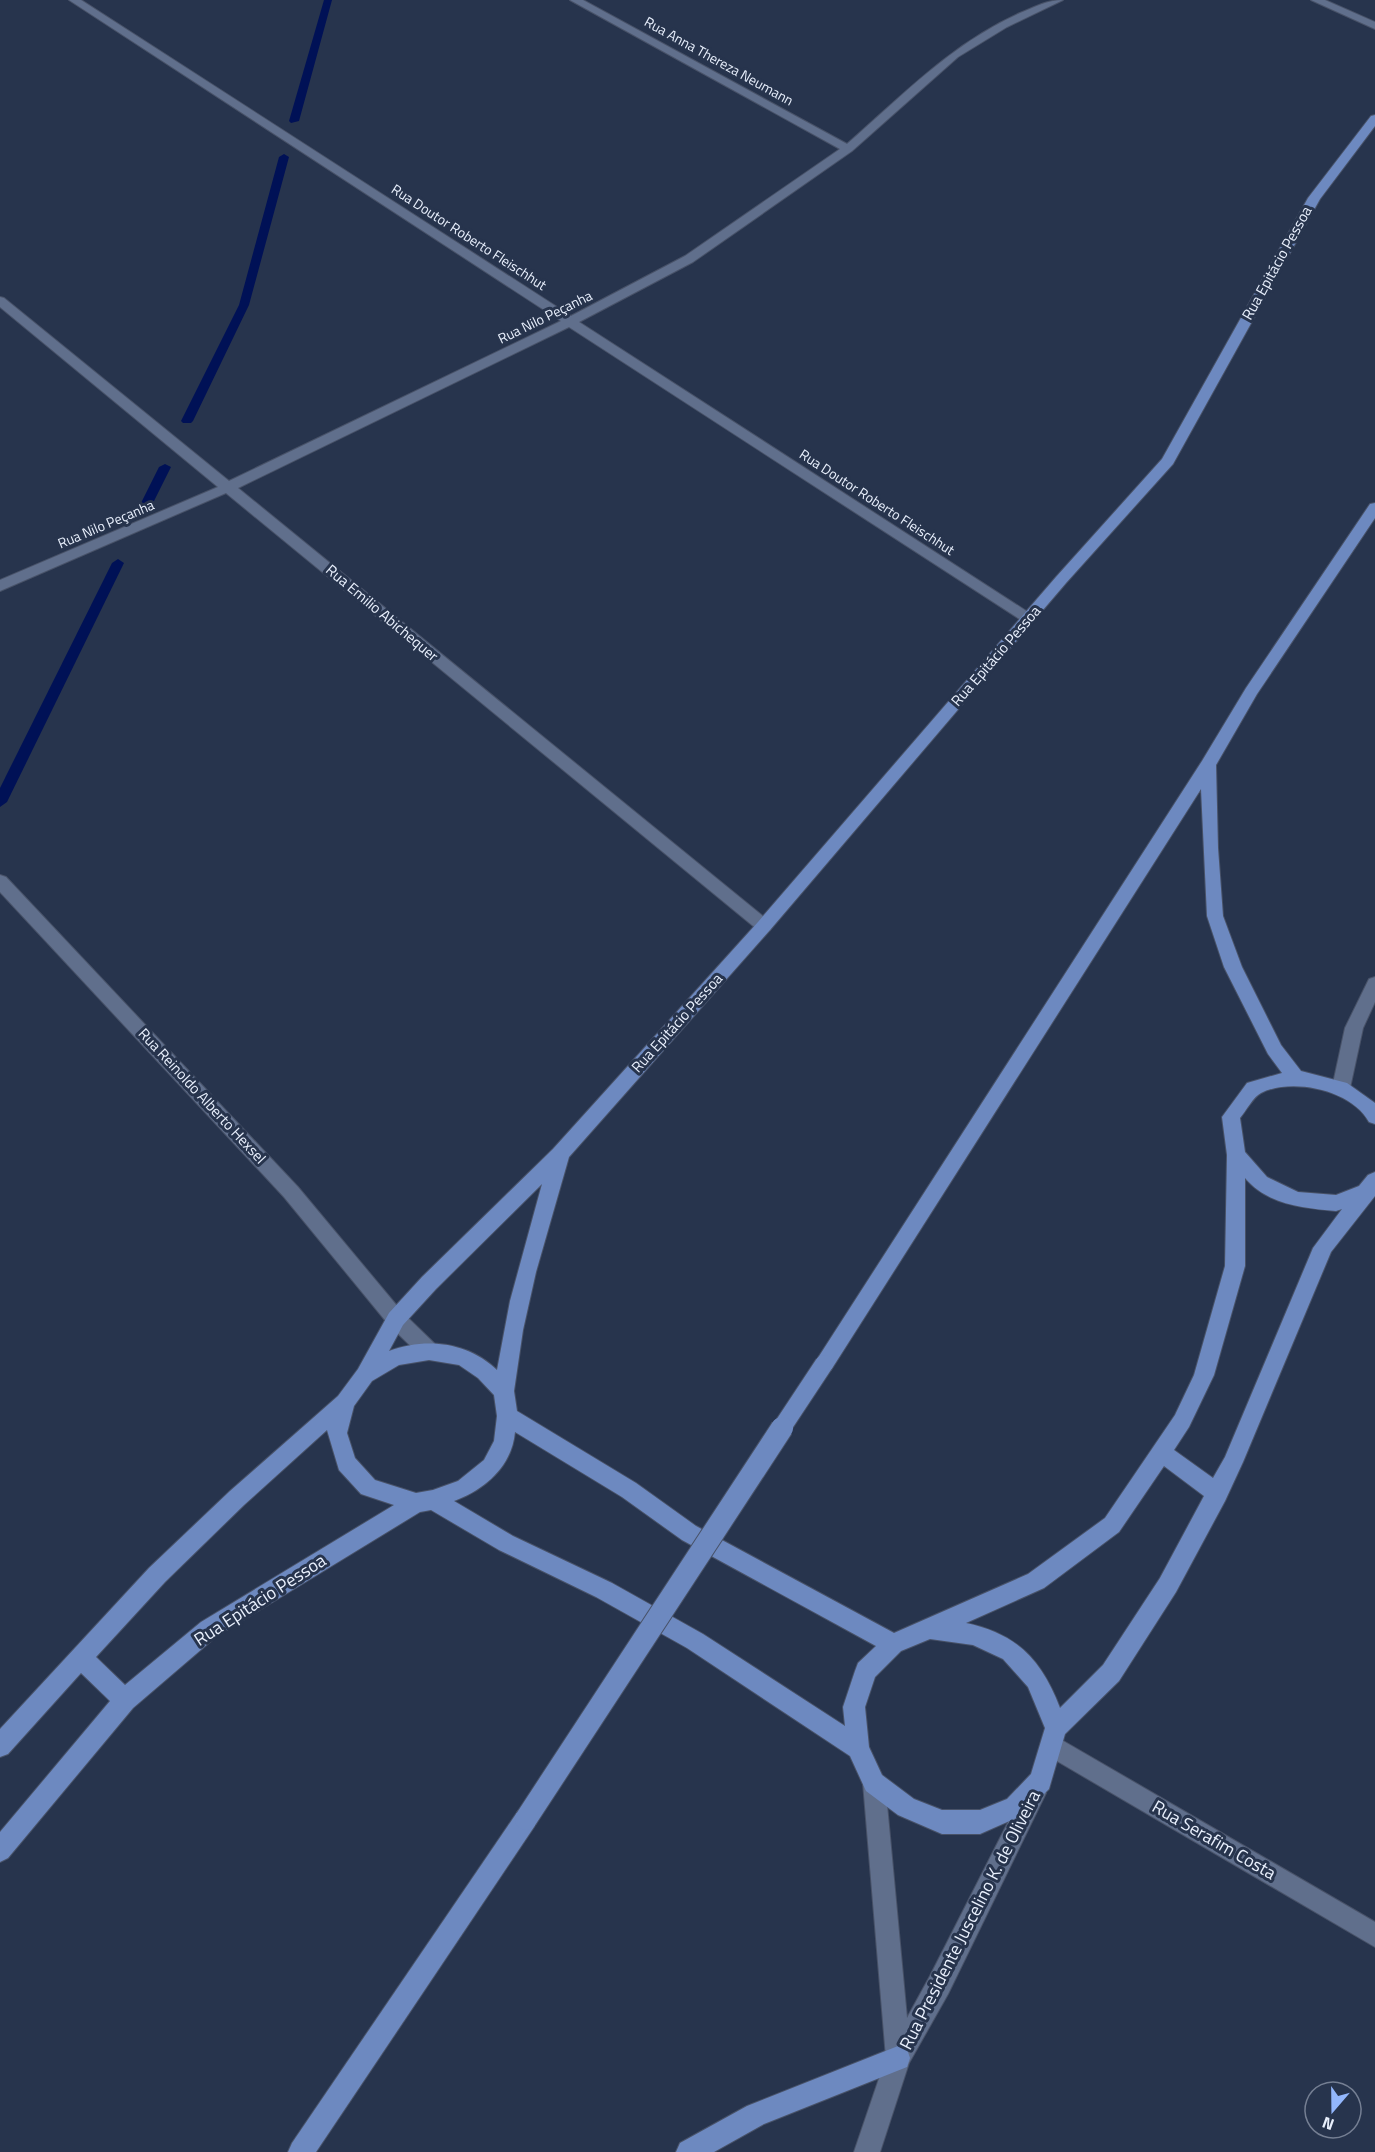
<svg xmlns="http://www.w3.org/2000/svg" width="1375" height="2152" viewBox="0 0 1375 2152" font-family="'Titillium Web',sans-serif">
  <style>
    .lines { fill: none; stroke-linecap: round; stroke-linejoin: round }
    .stream { fill: #001156; fill-rule: evenodd }
    .minor-casing { stroke: #485268; stroke-width: 2 }
    .major-casing { stroke: #485268; stroke-width: 2 }
    .minor { fill: #606f8c; fill-rule: evenodd }
    .major { fill: #6d89c0; fill-rule: evenodd }
    .major-bridge-far1-casing { stroke: #485268; stroke-width: 20; stroke-linecap: butt }
    .major-bridge-casing { stroke: #485268; stroke-width: 24; stroke-linecap: butt }
    .major-bridge-far1 { stroke: #6d89c0; stroke-width: 18 }
    .major-bridge { stroke: #6d89c0; stroke-width: 22 }
    .labels { text-anchor: middle; stroke-width: 6; stroke-linejoin: round; paint-order: stroke }
    .far-street-label { font-size: 14px; fill: #e9f0fd; stroke: #27344d }
    .street-label { font-size: 15px; fill: #e9f0fd; stroke: #27344d }
    .near-street-label { font-size: 18px; fill: #e9f0fd; stroke: #27344d }
  </style>
  <rect width="100%" height="100%" fill="#27344d"/>
  <g class="lines">
    <g class="stream">
      <path d="M324 0H332L299 121 291 123 289 121Z"/>
      <path d="M284 154 289 157 249 305 193 421 191 423H183L181 421 239 305 279 157Z"/>
      <path d="M165 464 171 467 151 507 145 511 141 510 139 507 159 467Z"/>
      <path d="M118 559 124 563 7 802 0 807V788L112 563Z"/>
    </g>
    <defs>
      <g id="minor">
        <path d="M69 0H81L571 316 685 256 840 149 570 0H583L847 144C903 95 951 44 1020 13 1035 7 1047 0 1063 0L1007 27 958 57 852 151 693 262 579 322 1034 616 1036 619 1034 622H1024L569 327 238 488 770 922 772 926 770 930 764 932 758 930 226 493 0 591V580L218 487 0 307V297L4 298 229 481 561 321Z"/>
        <path d="M1311 0H1325L1375 22V29Z"/>
        <path d="M0 875 6 877 298 1187 403 1313 436 1345 439 1351 436 1357 429 1360 422 1357 389 1325 284 1197 0 892Z"/>
        <path d="M1375 977V1002L1363 1028 1350 1088 1347 1093 1341 1095 1335 1093 1332 1088 1345 1028 1369 979Z"/>
        <path d="M1053 1735 1375 1922V1947L1045 1754 1042 1746 1045 1738Z"/>
        <path d="M874 1772 882 1775 885 1783 907 2018 930 1976 1027 1785 1035 1782 1043 1785 1046 1793 948 1994 909 2063 880 2152H854L886 2058 863 1783 866 1775Z"/>
      </g>
      <g id="major">
        <path d="M1375 115V126L1320 199 1173 464 1066 583 770 930 569 1157 536 1272 523 1330 514 1391 517 1411 636 1483 696 1526 894 1633 1028 1574 1105 1518 1175 1415 1194 1375 1225 1266 1227 1155 1222 1117 1247 1083 1282 1073 1268 1054 1224 967 1207 916 1201 789 831 1370 824 1373 817 1370 814 1364 1202 761 1246 688 1370 504 1375 503V518L1257 694 1216 765 1218 848 1223 916 1242 967 1281 1045 1301 1071 1347 1083 1375 1103V1124L1369 1122C1352 1090 1292 1077 1261 1093 1253 1097 1246 1111 1240 1118L1245 1152 1267 1177 1298 1192 1336 1195 1359 1186 1368 1175 1375 1172V1196L1331 1252 1243 1462 1225 1501 1176 1592 1119 1681 1065 1734 1049 1789 1023 1815 980 1834H942L898 1815 866 1791 850 1756 687 1648 596 1597 499 1550 431 1510 420 1512 217 1636 133 1708 8 1858 0 1862V1832L110 1701 81 1673 8 1754 0 1757V1729L149 1568 230 1491 338 1396 358 1369 389 1313 422 1277 553 1149 758 922 1056 577 1162 459 1308 198 1371 116ZM1245 1178C1268 1205 1303 1208 1336 1211L1342 1209 1313 1248 1225 1457 1213 1478 1174 1450 1189 1427 1214 1375 1245 1266ZM542 1184 510 1301 497 1370C468 1342 426 1337 389 1351L403 1325 436 1289ZM429 1360 459 1365 478 1378 494 1395 497 1416 494 1441 484 1460 458 1481 433 1490 416 1493 375 1480 355 1458 347 1433 354 1406 372 1381 399 1365ZM327 1430 339 1470 361 1494 394 1505 201 1622 125 1685 96 1657 165 1582 244 1505ZM515 1432 622 1497 682 1540 876 1646 858 1663 855 1671 843 1707 845 1726 703 1634 612 1583 513 1536 454 1501C485 1490 512 1466 515 1432ZM1164 1466 1204 1496 1160 1578 1103 1665 1060 1708C1042 1661 1018 1634 966 1623L1044 1588 1119 1532ZM930 1639 973 1645 1003 1659 1028 1687 1045 1728 1031 1774 1007 1799 980 1810H942L914 1799 882 1775 869 1747 865 1707 875 1677 901 1651Z"/>
        <path d="M526 1807 534 1811 538 1819 534 1827 316 2152H288L292 2143 518 1811Z"/>
        <path d="M898 2046 907 2049 910 2058 907 2067 764 2124 714 2152H676L680 2143 747 2106Z"/>
      </g>
    </defs>
    <use href="#minor" class="minor-casing"/>
    <use href="#major" class="major-casing"/>
    <use href="#minor" class="minor"/>
    <use href="#major" class="major"/>
    <defs>
      <path id="major-bridge-far1" d="M781 1429 824 1364"/>
      <path id="major-bridge" d="M526 1819 782 1428"/>
    </defs>
    <use href="#major-bridge-far1" class="major-bridge-far1-casing"/>
    <use href="#major-bridge" class="major-bridge-casing"/>
    <use href="#major-bridge-far1" class="major-bridge-far1"/>
    <use href="#major-bridge" class="major-bridge"/>
  </g>
  <g class="labels">
    <g class="far-street-label">
      <text transform="translate(719 61) rotate(29)" y="5">Rua Anna Thereza Neumann</text>
      <text transform="translate(469 237) rotate(33)" y="5">Rua Doutor Roberto Fleischhut</text>
      <text transform="translate(545 317) rotate(-26)" y="5">Rua Nilo Peçanha</text>
      <text transform="translate(877 502) rotate(33)" y="5">Rua Doutor Roberto Fleischhut</text>
      <text transform="translate(106 524) rotate(-23)" y="5">Rua Nilo Peçanha</text>
    </g>
    <g class="street-label">
      <text transform="translate(1277 263) rotate(-61)" y="5">Rua Epitácio Pessoa</text>
      <text transform="translate(382 613) rotate(40)" y="5">Rua Emilio Abichequer</text>
      <text transform="translate(996 656) rotate(-49)" y="5">Rua Epitácio Pessoa</text>
      <text transform="translate(677 1023) rotate(-48)" y="5">Rua Epitácio Pessoa</text>
      <text transform="translate(202 1096) rotate(47)" y="5">Rua Reinoldo Alberto Hexsel</text>
    </g>
    <g class="near-street-label">
      <text transform="translate(260 1600) rotate(-33)" y="6">Rua Epitácio Pessoa</text>
      <text transform="translate(1214 1840) rotate(30)" y="6">Rua Serafim Costa</text>
      <text transform="translate(970 1920) rotate(-63)" y="6">Rua Presidente Juscelino K. de Oliveira</text>
    </g>
  </g>
  <g transform="translate(1333 2110) rotate(200)"><circle r="28" fill="#27344d" stroke="#757f93" stroke-width="1.5"/>
  <path d="M0-4.5L10 22L0 15L-10 22Z" fill="#93b7fd"/>
  <text y="-9" font-size="16" font-weight="bold" text-anchor="middle" fill="#e9f0fd">N</text>
  </g>
</svg>
